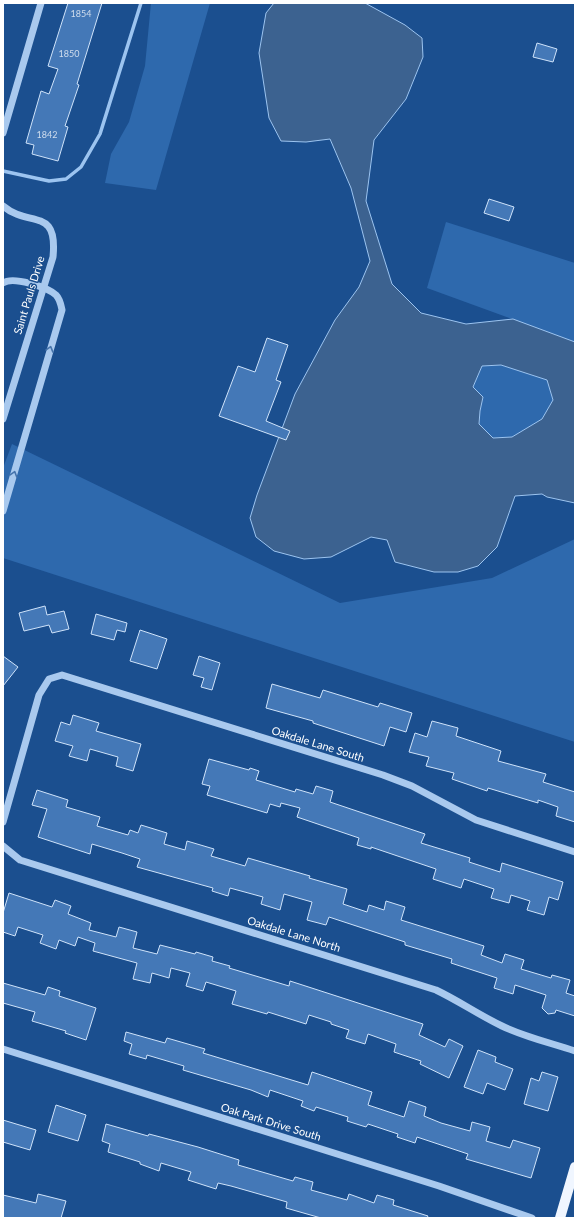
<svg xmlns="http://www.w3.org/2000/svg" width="578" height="1221" viewBox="0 0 578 1221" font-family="Lato,sans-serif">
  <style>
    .green { fill: #2e69ad }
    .water { fill: #3c6290; stroke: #9cc4f0; fill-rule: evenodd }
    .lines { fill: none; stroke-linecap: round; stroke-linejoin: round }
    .stream { stroke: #9cc4f0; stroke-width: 3.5 }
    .building { fill: #4478b7; stroke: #cfe3fa }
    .minor { stroke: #a9c9ee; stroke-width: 7 }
    .major { stroke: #f0f6ff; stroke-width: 10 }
    .oneway { stroke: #4674ac }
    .labels { text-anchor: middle; stroke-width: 3; stroke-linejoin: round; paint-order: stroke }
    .number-label { font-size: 9px; fill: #d0dded }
    .street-label { font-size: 11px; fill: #fff; stroke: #1b4f8f }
  </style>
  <rect width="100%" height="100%" fill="#1b4f8f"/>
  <g class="green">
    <path d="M151 3H210L156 190 105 183 111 154 129 122 145 66Z"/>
    <path d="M446 222 575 263V342L427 288Z"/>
    <path d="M501 365 547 380 553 400 543 419 512 437 493 438 479 424 480 411 483 397 473 387 482 366Z"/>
    <path d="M12 444 340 603 492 578 575 539V742L3 558V468Z"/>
  </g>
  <path class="water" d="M274 3H365L405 25 422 38 423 57 406 99 374 140 366 201 392 284 421 313 466 324 513 319 575 342V503L547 497 542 494 515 496 497 547 478 566 458 572H434L395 562 387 540 371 537 331 557 304 559 274 551 256 537 250 518 257 495 295 394 335 320 359 287 370 261 351 188 330 139 306 142 281 141 269 118 259 53 266 13ZM501 365 547 380 553 400 542 419 512 437 493 438 479 424 480 411 483 397 473 387 482 366Z"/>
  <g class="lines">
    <path class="stream" d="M3 171 49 181 66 179 81 167 100 134 141 3"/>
  </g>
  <g class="building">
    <path d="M68 3H102L77 84 79 85 65 126 68 127 58 161 32 154 34 145 26 143 41 91 49 94 58 69 48 66Z"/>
    <path d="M537 43 557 49 553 62 533 57Z"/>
    <path d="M489 199 514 207 509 221 484 213Z"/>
    <path d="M267 338 288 345 276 380 281 382 266 421 290 431 286 440 219 416 238 366 255 372Z"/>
    <path d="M45 606 47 615 64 611 69 629 52 633 49 625 24 631 19 613Z"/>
    <path d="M96 614 127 623 125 632 117 630 114 640 91 634Z"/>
    <path d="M140 630 167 639 157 669 130 661Z"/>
    <path d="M3 656 18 667 3 686Z"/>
    <path d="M199 656 220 663 212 690 201 687 204 678 193 675Z"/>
    <path d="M272 684 320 698 323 690 378 707 380 703 412 713 406 732 390 727 384 746 313 723V721L266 708Z"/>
    <path d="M73 715 99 723 96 731 141 744 133 771 116 766 118 757 90 749 87 761 69 756 73 746 55 741 61 722 70 725Z"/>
    <path d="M432 721 458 728 456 736 501 751 498 761 546 774 543 782 575 792V822L556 816 558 807 538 800V803L488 788 487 791 452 779 454 773 426 766 429 757 409 752 415 733 427 737Z"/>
    <path d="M209 759 249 770 250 768 259 771 256 780 295 792 296 789 313 794 316 786 333 791 330 802 425 834 421 843 470 858 469 862 500 872 502 863 563 882 558 900 549 897 544 915 527 910 530 901 511 895 509 903 491 898 494 889 464 879 461 888 433 879 436 869 371 847V849L357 845 359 838 297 817 300 808 281 803 280 807 270 804 267 813 207 795 210 786 202 784Z"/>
    <path d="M37 790 68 800 66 807 100 817 97 826 128 835 130 830 138 833 141 825 167 833 164 844 185 850 187 841 214 849 211 856 245 866 248 858 310 876 309 878 347 889 343 904 367 912 369 905 384 910 386 901 405 907 401 920 484 946 481 955 502 963 505 954 524 960 521 969 551 978 552 975 570 980 566 993 575 996V1016L556 1010 555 1013 548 1014 542 1008 546 995 515 985 513 994 494 988 497 978 451 963 452 959 405 945V942L329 917 326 925 307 920 312 902 284 894 280 910 261 904 263 897 230 888 228 896 212 891 213 888 137 867 140 859 122 853 92 844 90 854 38 837 47 809 32 805Z"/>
    <path d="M9 893 52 907 55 900 71 906 68 914 91 923 89 930 116 937 119 927 137 932 133 948 157 954 160 945 195 954 196 952 213 957 212 961 230 966 229 968 289 986 290 981 423 1024 419 1035 445 1047 449 1039 463 1046 449 1078 420 1064 421 1061 394 1052 396 1044 368 1034 365 1044 346 1038 349 1030 331 1024V1022L309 1015 306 1024 268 1012 267 1014 232 1004 236 991 206 982 203 991 186 986 190 973 171 968 169 978 152 973 150 983 133 979 137 963 93 951 95 943 78 937 75 946 59 940 56 949 40 943 43 935 18 927 15 936 3 932V913Z"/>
    <path d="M3 983 45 995 48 987 60 991 59 996 96 1008 86 1040 65 1033 66 1031 32 1021 35 1012 3 1003Z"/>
    <path d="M126 1032 165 1043 167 1038 205 1049 203 1053 308 1085 312 1072 372 1092 368 1105 404 1117 409 1101 426 1107 424 1116 441 1123 470 1131 472 1122 490 1127 486 1141 510 1148 513 1140 540 1148 531 1178 466 1159 468 1154 417 1137 415 1143 397 1137 398 1134 368 1124 366 1127 347 1121 348 1117 316 1107 314 1111 301 1106 303 1101 270 1090 268 1097 251 1090 183 1070 184 1066 147 1055 146 1059 129 1054 132 1044 124 1041Z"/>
    <path d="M478 1050 496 1057 495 1062 513 1069 505 1090 487 1083 483 1094 464 1087Z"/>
    <path d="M542 1072 558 1077 548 1111 524 1104 531 1078 539 1081Z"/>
    <path d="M56 1105 86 1115 78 1141 48 1132Z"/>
    <path d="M3 1120 36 1130 30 1150 3 1142Z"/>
    <path d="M106 1124 148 1136 149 1134 198 1147 239 1160 238 1165 293 1181 295 1177 313 1182 311 1190 347 1200 349 1194 374 1203 377 1195 394 1200 393 1205 428 1216 427 1218H321L286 1208 287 1202 231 1186 218 1183 216 1189 188 1180 191 1172 161 1163 159 1171 140 1164V1162L108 1152 110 1144 102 1141Z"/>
    <path d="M38 1194 66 1201 61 1218H3V1195L36 1203Z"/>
  </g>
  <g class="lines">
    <g class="minor">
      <path d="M3 133 41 3"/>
      <path d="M3 206C29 228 58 206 53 257L3 419"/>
      <path d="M3 283C13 276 47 287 56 295 60 299 61 305 62 310L3 511"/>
      <path d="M3 822 39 695 49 679 62 675 383 775 412 786 476 820 575 852"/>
      <path d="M3 846 20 860 436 990C459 1001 479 1015 502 1026 525 1037 551 1043 575 1051"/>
      <path d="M3 1049 439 1186 532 1218"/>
    </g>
    <path class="major" d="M560 1218 575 1167"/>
  </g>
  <defs><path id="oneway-chevron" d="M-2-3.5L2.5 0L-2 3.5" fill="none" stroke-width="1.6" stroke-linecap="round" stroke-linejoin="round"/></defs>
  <g class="oneway">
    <use href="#oneway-chevron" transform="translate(50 349) rotate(-74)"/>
    <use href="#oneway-chevron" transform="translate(14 474) rotate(-73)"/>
  </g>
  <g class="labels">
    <g class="number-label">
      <text x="81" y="17">1854</text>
      <text x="69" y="57">1850</text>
      <text x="47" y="138">1842</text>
    </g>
    <g class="street-label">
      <text transform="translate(29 295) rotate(-73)" y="4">Saint Pauls Drive</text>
      <text transform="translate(318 744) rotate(17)" y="4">Oakdale Lane South</text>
      <text transform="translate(294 934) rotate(17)" y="4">Oakdale Lane North</text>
      <text transform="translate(271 1122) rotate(17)" y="4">Oak Park Drive South</text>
    </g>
  </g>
  <rect width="578" height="1221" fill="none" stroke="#ffffff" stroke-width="8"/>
</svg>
